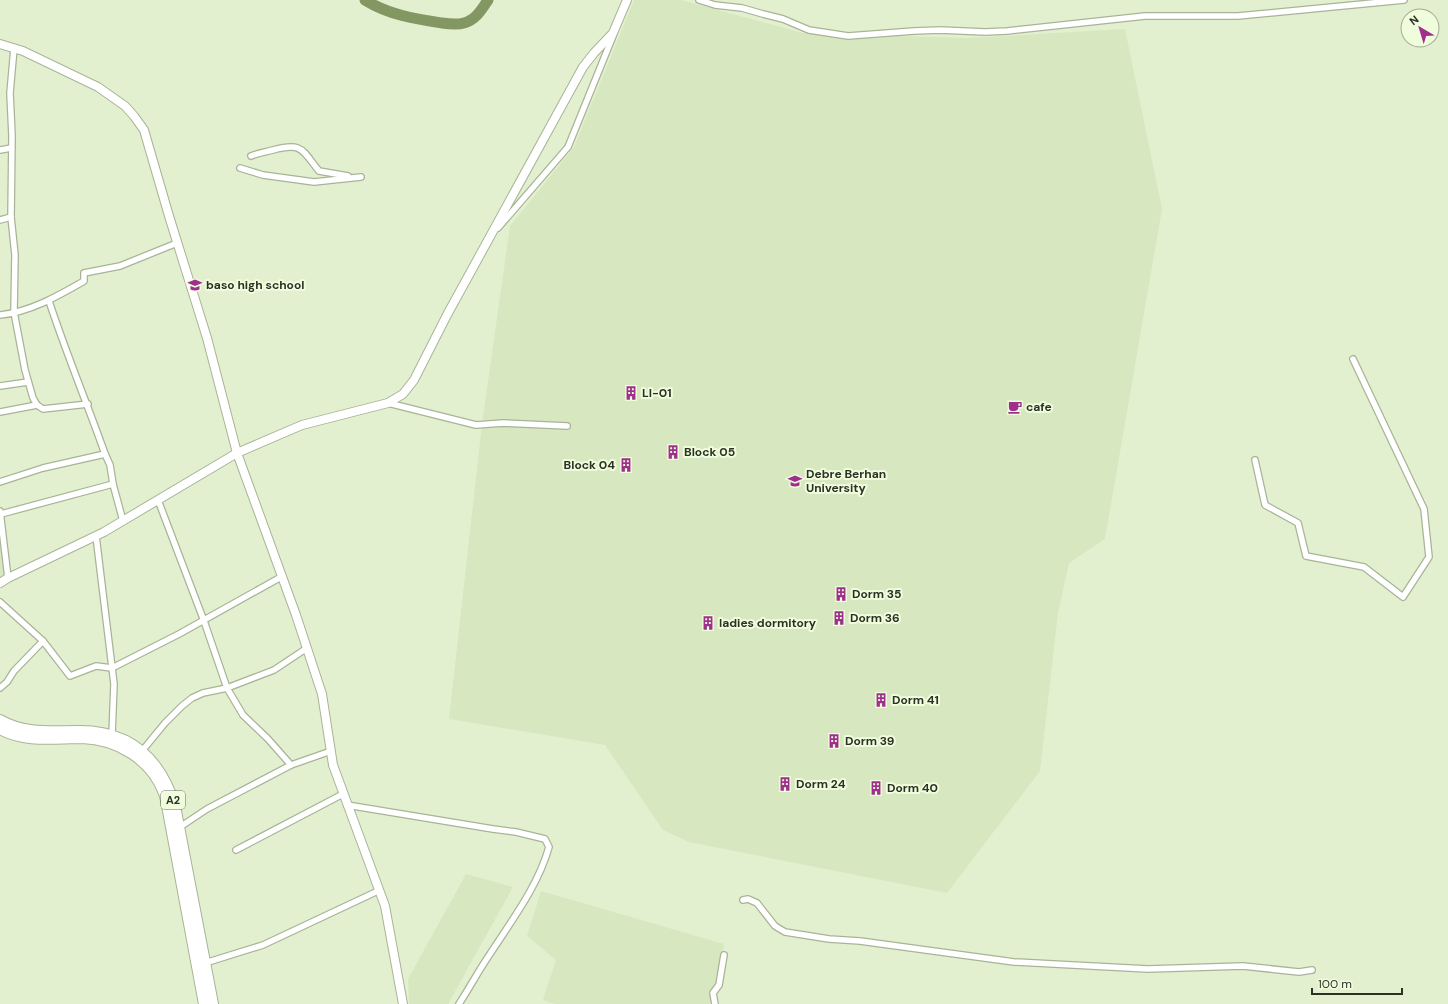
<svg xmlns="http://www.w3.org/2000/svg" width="1448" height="1004" viewBox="0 0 1448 1004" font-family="'DM Sans',sans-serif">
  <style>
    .built { fill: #d7e7c0 }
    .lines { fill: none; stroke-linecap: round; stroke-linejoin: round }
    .river { stroke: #839763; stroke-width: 11 }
    .street-casing { stroke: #a8b497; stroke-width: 8 }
    .secondary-casing { stroke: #a8b497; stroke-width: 10 }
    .highway-casing { stroke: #a8b497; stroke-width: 12 }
    .street { stroke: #fff; stroke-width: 5.5 }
    .secondary { stroke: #fff; stroke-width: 8 }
    .highway { stroke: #fff; stroke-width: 10 }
    .labels { text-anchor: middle; stroke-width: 4; stroke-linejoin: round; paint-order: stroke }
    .shield { fill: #f0fddd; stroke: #676e5c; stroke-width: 1 }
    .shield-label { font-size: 11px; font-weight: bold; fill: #2c3125 }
    .poi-label { font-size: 12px; font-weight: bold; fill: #2c3125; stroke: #f0fddd; text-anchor: start }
  </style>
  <rect width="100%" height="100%" fill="#e3f0d0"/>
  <g class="built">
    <path d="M634 0H681L803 33 968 38 1125 29 1162 209 1105 539 1069 563 1058 613 1040 771 947 893 689 842 663 830 605 745 449 719 482 424 510 226 574 147Z"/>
    <path d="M0 514 8 572 0 578Z"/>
    <path d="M466 874 513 887 448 1004H409L408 979Z"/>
    <path d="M541 891 724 944 723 956 710 1004H555L543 1000 556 960 527 936Z"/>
  </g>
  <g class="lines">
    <path class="river" d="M365 0C389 15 416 19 442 23 449 24 457 25 464 23 476 20 482 9 488 0"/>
    <defs>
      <g id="street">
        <path d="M699 0 715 5 742 8 763 14 783 19 809 30 848 36 914 31 940 30 985 32 1007 31 1145 16H1238L1404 0"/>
        <path d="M14 48 10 93 12 136 11 217 15 255 14 312 25 370 33 398 37 405 43 409 88 404"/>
        <path d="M0 150 11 148"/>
        <path d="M251 156C258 153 266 152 273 150 303 142 302 150 319 171L348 176"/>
        <path d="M240 168 263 175 314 182 361 177"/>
        <path d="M0 220 11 217"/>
        <path d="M498 228 568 147 613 36"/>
        <path d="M49 301C66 353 87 403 105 454"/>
        <path d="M0 315C30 312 58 296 84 281V273L120 266 177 243"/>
        <path d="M0 386 28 382"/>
        <path d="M388 403 476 425 503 423 567 426"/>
        <path d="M0 412 37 405"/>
        <path d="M1255 460 1265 505 1298 523 1306 556 1364 567 1403 597 1429 557 1424 509 1353 359"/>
        <path d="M0 482 43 468 105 454 110 465 113 484"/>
        <path d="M158 500 204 621 227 688 243 715 268 739 291 765"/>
        <path d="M0 511 8 578"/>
        <path d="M1 514 113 484 123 521"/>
        <path d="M96 536 114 684 112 735"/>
        <path d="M0 602 43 641 14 671 7 682 0 688"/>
        <path d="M43 641 70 676 96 666 112 668 179 634 281 577"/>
        <path d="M142 751 165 723 182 706 192 698 203 693 227 688 274 670 307 648"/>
        <path d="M347 805 493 829 516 832 545 839 549 847C538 886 512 920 490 954 479 970 470 987 459 1004"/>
        <path d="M180 827 207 809 291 765 331 751"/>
        <path d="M236 850 343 794"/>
        <path d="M743 900 748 899 757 903 775 926 785 932 829 939 860 941 1014 962 1148 969 1243 966 1299 972 1312 970"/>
        <path d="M205 963 263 945 380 890"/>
        <path d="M715 1004 713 993 719 985 724 955"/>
      </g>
      <g id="secondary">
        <path d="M0 44 23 51 98 87 125 106 134 116 144 130 169 216 207 338 237 453 296 615 322 694 333 765 385 906 403 1004"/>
        <path d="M0 583 8 578 104 532 237 453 302 425 388 403 403 394 414 380 447 315 583 67 594 53 613 33 627 0"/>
      </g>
      <g id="highway">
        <path d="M0 720C24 734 51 731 77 731 130 730 160 758 175 806L213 1004"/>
        <path d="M0 729C26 743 54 738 82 738 117 739 151 759 164 793 166 799 167 805 168 811L204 1004"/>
      </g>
    </defs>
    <use href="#street" class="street-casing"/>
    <use href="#secondary" class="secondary-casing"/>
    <use href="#highway" class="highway-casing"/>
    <use href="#street" class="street"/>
    <use href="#secondary" class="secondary"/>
    <use href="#highway" class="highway"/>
  </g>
  <defs>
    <symbol id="school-bare" viewBox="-9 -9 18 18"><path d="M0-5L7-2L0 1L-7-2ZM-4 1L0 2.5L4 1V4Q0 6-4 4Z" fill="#9f2f8c" stroke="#f0fddd" stroke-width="2.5" paint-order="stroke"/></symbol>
    <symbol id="building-bare" viewBox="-9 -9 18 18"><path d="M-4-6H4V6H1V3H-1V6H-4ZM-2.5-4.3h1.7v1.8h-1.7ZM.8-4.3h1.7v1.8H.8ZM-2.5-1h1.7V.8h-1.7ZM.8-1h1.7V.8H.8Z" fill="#9f2f8c" stroke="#f0fddd" stroke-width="2.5" paint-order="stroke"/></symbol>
    <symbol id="cafe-bare" viewBox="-9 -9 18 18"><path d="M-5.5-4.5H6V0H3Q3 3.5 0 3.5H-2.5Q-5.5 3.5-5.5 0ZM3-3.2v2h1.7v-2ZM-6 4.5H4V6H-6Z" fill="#9f2f8c" stroke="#f0fddd" stroke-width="2.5" paint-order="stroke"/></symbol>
    <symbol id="university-bare" viewBox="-9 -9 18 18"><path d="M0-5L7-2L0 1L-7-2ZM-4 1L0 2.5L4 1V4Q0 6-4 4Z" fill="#9f2f8c" stroke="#f0fddd" stroke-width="2.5" paint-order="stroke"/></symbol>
  </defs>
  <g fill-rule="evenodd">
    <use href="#school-bare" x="185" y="275" width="20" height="20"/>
    <use href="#building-bare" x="621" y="383" width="20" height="20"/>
    <use href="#cafe-bare" x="1005" y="397" width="20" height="20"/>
    <use href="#building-bare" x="663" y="442" width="20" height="20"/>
    <use href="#building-bare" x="616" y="455" width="20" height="20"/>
    <use href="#university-bare" x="785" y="471" width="20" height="20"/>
    <use href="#building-bare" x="831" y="584" width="20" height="20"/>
    <use href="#building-bare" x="829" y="608" width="20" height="20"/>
    <use href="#building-bare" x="698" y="613" width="20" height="20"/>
    <use href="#building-bare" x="871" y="690" width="20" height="20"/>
    <use href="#building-bare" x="824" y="731" width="20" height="20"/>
    <use href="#building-bare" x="775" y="774" width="20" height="20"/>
    <use href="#building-bare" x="866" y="778" width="20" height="20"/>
  </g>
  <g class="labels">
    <rect class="shield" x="161" y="791" width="24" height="18" rx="3"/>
    <g class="shield-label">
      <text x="173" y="804">A2</text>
    </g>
    <g class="poi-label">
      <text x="206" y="289">baso high school</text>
      <text x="642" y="397">LI-01</text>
      <text x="1026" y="411">cafe</text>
      <text x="684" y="456">Block 05</text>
      <text x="615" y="469" text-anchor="end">Block 04</text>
      <text x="806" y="478">Debre Berhan<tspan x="806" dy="14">University</tspan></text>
      <text x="852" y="598">Dorm 35</text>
      <text x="850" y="622">Dorm 36</text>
      <text x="719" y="627">ladies dormitory</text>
      <text x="892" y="704">Dorm 41</text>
      <text x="845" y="745">Dorm 39</text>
      <text x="796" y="788">Dorm 24</text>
      <text x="887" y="792">Dorm 40</text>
    </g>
  </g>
  <g transform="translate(1420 28) rotate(322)"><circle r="19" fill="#f0fddd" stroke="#a2ab93"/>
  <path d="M0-3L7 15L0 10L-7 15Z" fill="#9f2f8c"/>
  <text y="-6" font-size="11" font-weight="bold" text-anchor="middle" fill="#2c3125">N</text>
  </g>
  <path d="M1312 988v6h90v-6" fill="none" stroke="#2c3125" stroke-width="2"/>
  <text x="1318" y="988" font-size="12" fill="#2c3125" stroke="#f0fddd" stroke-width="3" paint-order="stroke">100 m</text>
</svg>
